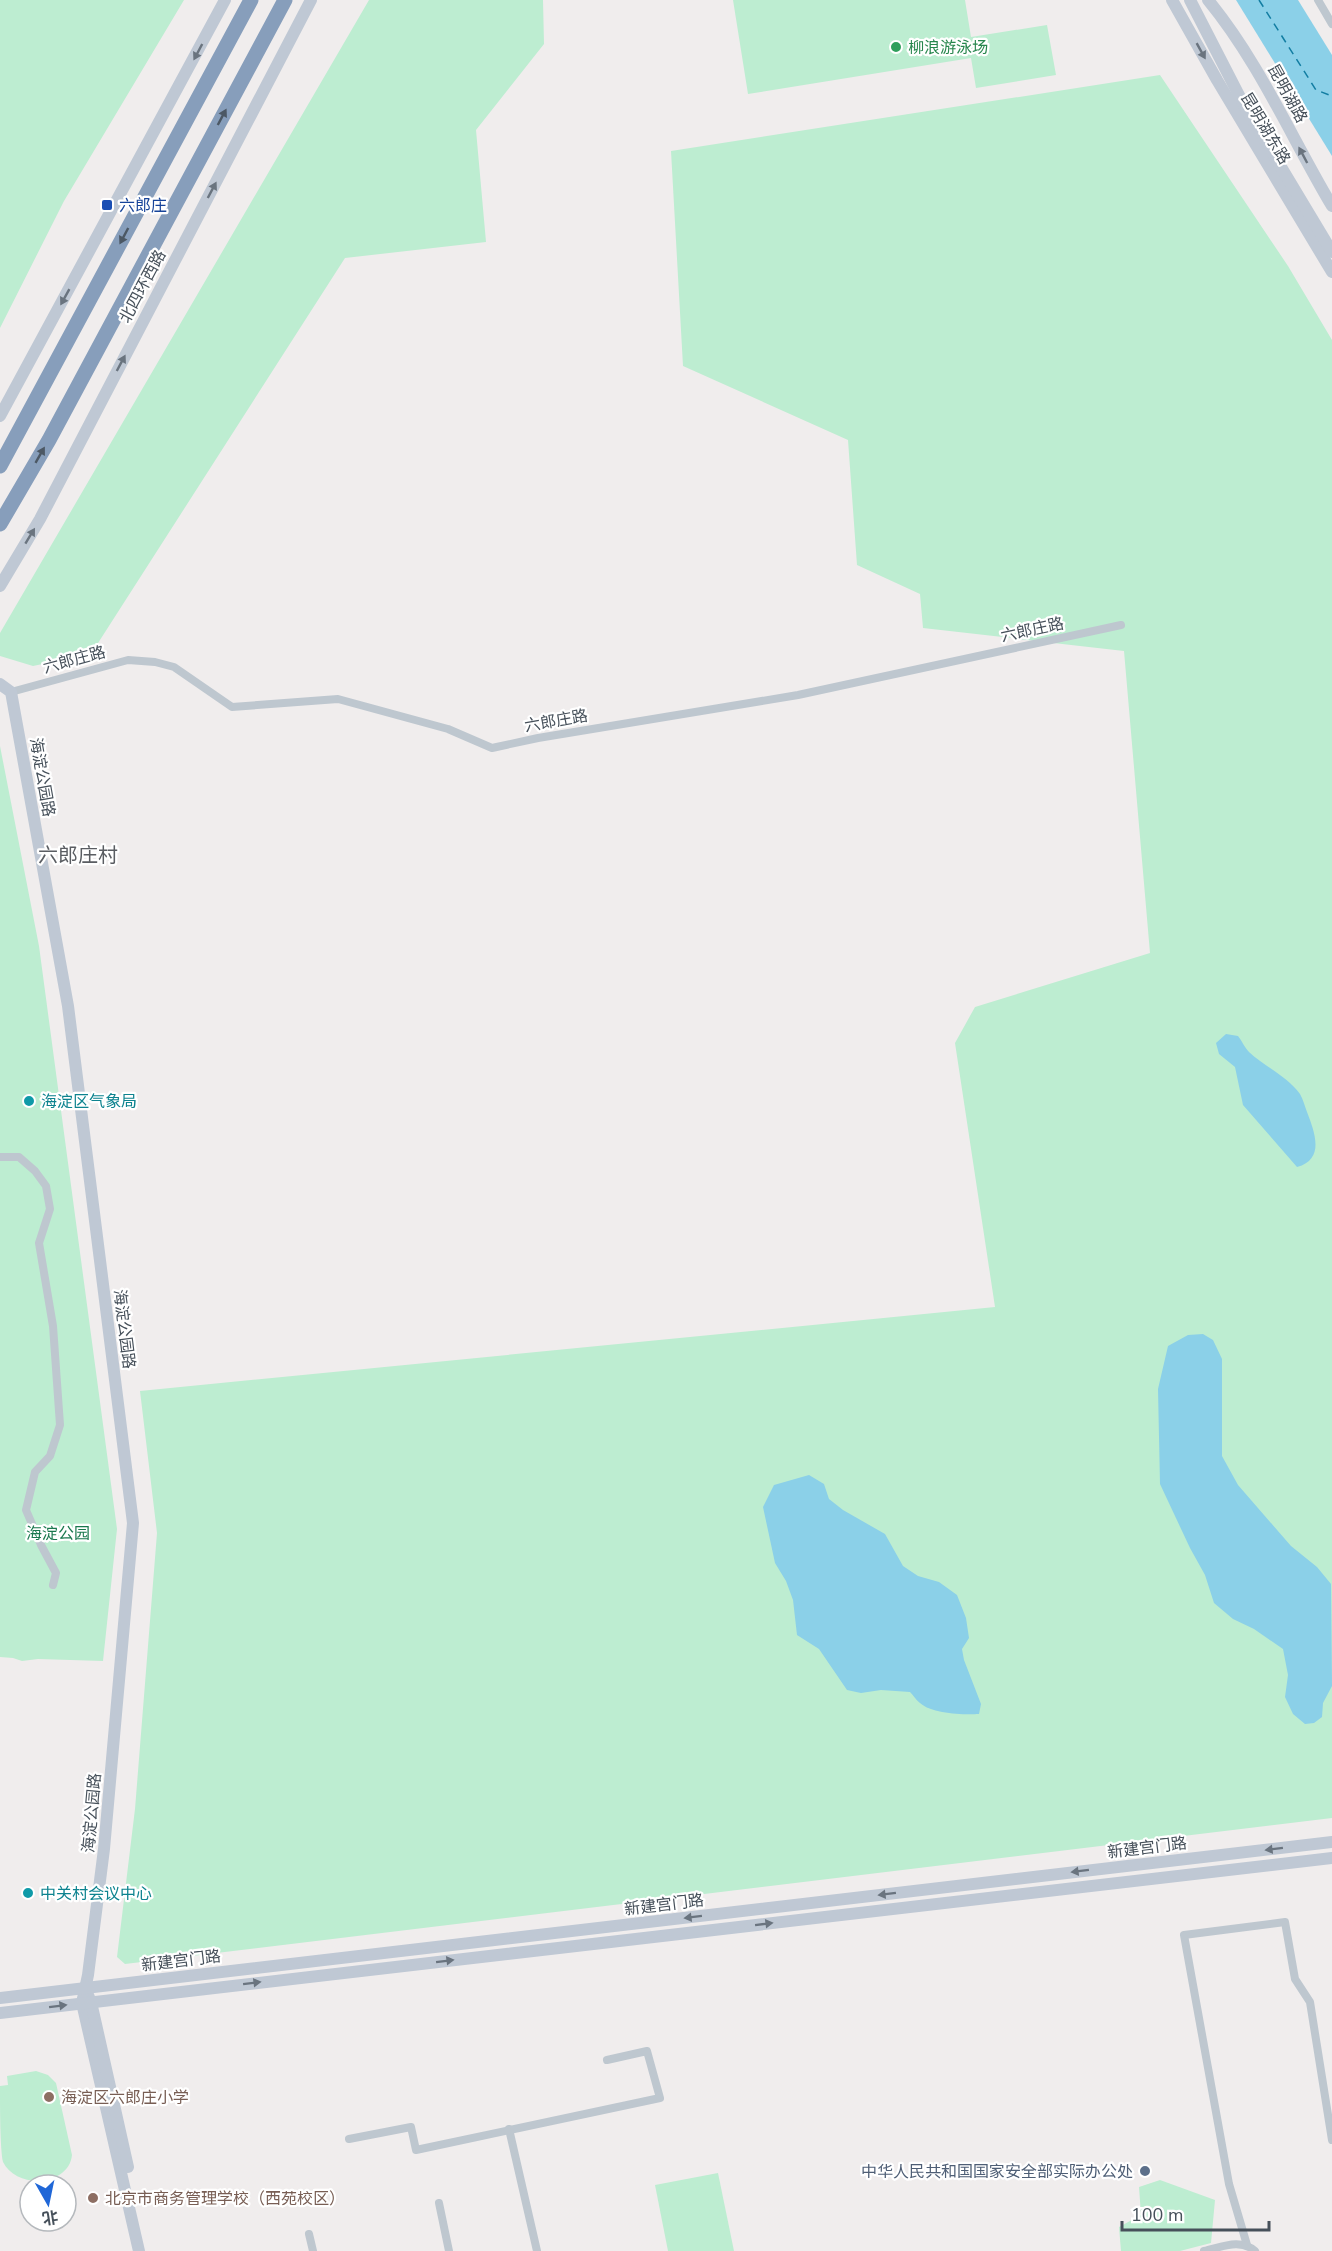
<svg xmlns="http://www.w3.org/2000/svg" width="1332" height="2251" viewBox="0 0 1332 2251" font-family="'Nunito Sans','Noto Sans SC',sans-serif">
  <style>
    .green { fill: #bdedd1 }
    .water { fill: #8bd0e8 }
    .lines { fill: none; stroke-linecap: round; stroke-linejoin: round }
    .ferry { stroke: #127da2; stroke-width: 1.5; stroke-dasharray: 8 6; stroke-linecap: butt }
    .street { stroke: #bec7cf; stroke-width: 8 }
    .secondary { stroke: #bfc8d4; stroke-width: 12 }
    .highway { stroke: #879ebb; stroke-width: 15 }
    .oneway { fill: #6a747f }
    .oneway2 { fill: #4c5864 }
    .leisure-dot { fill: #2e9e5b; stroke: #fff; stroke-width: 2 }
    .transit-dot { fill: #1a4fb4; stroke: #fff; stroke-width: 2 }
    .culture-dot { fill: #0f9aa8; stroke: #fff; stroke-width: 2 }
    .education-dot { fill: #8d6e63; stroke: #fff; stroke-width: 2 }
    .service-dot { fill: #5c6f8a; stroke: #fff; stroke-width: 2 }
    .labels { text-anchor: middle; stroke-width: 4.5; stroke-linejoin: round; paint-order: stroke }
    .leisure-label { font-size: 16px; fill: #27864d; stroke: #fff; text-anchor: start }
    .street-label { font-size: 16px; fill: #46505a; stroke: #fff }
    .transit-label { font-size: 16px; fill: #164399; stroke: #fff; text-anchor: start }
    .culture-label { font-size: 16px; fill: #0d838f; stroke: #fff; text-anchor: start }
    .park-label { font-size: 16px; fill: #1a784e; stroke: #fff }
    .education-label { font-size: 16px; fill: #785e54; stroke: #fff; text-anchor: start }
    .service-label { font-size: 16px; fill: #4e5e75; stroke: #fff; text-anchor: end }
    .quarter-label { font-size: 20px; fill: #5a5d62; stroke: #fff }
  </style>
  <rect width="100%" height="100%" fill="#f0eded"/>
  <g class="green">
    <path d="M0 0H184L64 201 0 328Z"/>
    <path d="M369 0H543L544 44 476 130 486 242 345 258 91 654 33 666 0 656V633Z"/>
    <path d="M733 0H965L971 37 1047 25 1056 75 976 88 971 58 748 94Z"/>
    <path d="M1160 75 1288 266 1332 340V1818L125 1964 117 1957 135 1809 157 1533 140 1391 995 1307 955 1043 975 1007 1150 953 1124 651 923 628 920 594 857 565 848 440 683 366 671 151Z"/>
    <path d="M0 746 39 946 117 1529 103 1661 38 1659 22 1661 13 1658 0 1657Z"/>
    <path d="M36 2071 48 2075 56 2083 72 2155C69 2186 17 2190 3 2162 0 2148 0 2104 0 2086L8 2085 7 2076Z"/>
    <path d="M718 2173 734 2251H668L655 2185Z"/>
    <path d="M1160 2180 1215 2200 1211 2243 1180 2251H1121L1119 2227 1141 2215 1139 2187Z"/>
  </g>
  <g class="water">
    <path d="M1236 0H1298L1332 55V156Z"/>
    <path d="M1226 1034 1238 1036C1242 1041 1245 1048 1249 1052 1265 1067 1287 1076 1300 1094 1303 1099 1305 1107 1307 1112 1315 1133 1325 1159 1297 1167L1243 1105 1235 1067 1219 1054 1216 1043Z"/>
    <path d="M1203 1334 1213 1340 1222 1359V1456L1238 1485 1291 1546 1317 1567 1331 1584 1332 1686 1323 1703 1322 1717 1314 1723 1305 1724 1293 1714 1285 1697 1288 1675 1283 1649 1254 1629 1233 1619 1214 1603 1205 1575 1190 1548 1160 1484 1158 1389 1168 1346 1188 1335Z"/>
    <path d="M809 1475 824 1484 829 1499 843 1510 885 1534 903 1566 918 1576 939 1582 957 1595 966 1618 969 1638 962 1649 964 1660 981 1704 979 1714C964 1715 932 1714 920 1703 916 1700 913 1695 910 1692L881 1690 861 1693 847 1690 819 1649 797 1635 793 1600 786 1581 775 1563 763 1507 774 1485Z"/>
  </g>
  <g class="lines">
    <path class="ferry" d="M1259 0 1316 90 1332 96"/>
    <g class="street">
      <path d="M1318 0 1332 24"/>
      <path d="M11 692 128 660 155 662 174 667 232 707 338 699 448 729 492 748 538 738 798 695 1121 625"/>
      <path d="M0 1157H19L35 1171 46 1186 50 1209 39 1243 53 1326 60 1425 50 1456 35 1472 26 1510 41 1545 56 1573 53 1585"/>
      <path d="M509 2129 537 2251"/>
      <path d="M349 2139 411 2127 416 2150 660 2098 647 2051 607 2060"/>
      <path d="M439 2203 449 2251"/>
      <path d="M309 2234 313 2251"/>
      <path d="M1247 2245 1229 2184 1184 1935 1285 1922 1295 1979 1310 2002 1332 2140"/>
      <path d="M1204 2251C1222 2247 1240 2238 1255 2251"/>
    </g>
    <g class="secondary">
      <path d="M1172 0 1217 80 1332 272"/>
      <path d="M1190 0 1245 107 1332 252"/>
      <path d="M1208 0C1259 62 1291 137 1332 206"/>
      <path d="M0 416 225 0"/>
      <path d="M0 586 40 519 311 0"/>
      <path d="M0 684 11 692 68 1006 133 1523 104 1849 88 1975 82 2003 139 2251"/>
      <path d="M88 1995 91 2002 128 2167"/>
      <path d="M0 1998 1332 1842"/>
      <path d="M0 2013 1332 1858"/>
    </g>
    <g class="highway">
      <path d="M0 466 251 0"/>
      <path d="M0 524 49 440 285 0"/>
    </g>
  </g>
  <defs><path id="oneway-solid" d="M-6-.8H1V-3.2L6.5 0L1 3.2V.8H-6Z" transform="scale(1.5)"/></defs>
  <g class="oneway">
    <use href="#oneway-solid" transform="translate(1201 51) rotate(61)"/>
    <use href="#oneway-solid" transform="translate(198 52) rotate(118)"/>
    <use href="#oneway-solid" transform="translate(1303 155) rotate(-118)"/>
    <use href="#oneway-solid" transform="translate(212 190) rotate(-62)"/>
    <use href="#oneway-solid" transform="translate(65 297) rotate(119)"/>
    <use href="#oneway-solid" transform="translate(121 363) rotate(-62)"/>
    <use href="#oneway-solid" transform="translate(30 536) rotate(-59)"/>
    <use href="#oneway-solid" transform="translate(1274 1849) rotate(173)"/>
    <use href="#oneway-solid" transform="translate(1080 1871) rotate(173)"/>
    <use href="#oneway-solid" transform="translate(887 1894) rotate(173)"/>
    <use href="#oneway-solid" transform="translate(693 1917) rotate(173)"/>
    <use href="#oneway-solid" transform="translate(764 1924) rotate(-7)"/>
    <use href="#oneway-solid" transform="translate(445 1961) rotate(-7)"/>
    <use href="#oneway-solid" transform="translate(252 1983) rotate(-7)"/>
    <use href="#oneway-solid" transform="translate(58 2006) rotate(-7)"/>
  </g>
  <g class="oneway2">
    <use href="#oneway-solid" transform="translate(222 117) rotate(-62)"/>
    <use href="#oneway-solid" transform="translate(124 236) rotate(118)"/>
    <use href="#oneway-solid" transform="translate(40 455) rotate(-60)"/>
  </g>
  <circle class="leisure-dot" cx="896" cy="47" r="6"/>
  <rect class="transit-dot" x="101" y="199" width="12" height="12" rx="3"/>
  <g class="culture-dot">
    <circle cx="29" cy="1101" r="6"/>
    <circle cx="28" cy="1893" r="6"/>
  </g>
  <g class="education-dot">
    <circle cx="49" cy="2097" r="6"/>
    <circle cx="93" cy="2198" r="6"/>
  </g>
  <circle class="service-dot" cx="1145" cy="2171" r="6"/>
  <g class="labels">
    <g class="leisure-label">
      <text x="908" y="53">柳浪游泳场</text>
    </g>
    <g class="street-label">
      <text transform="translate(1288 93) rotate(61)" y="6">昆明湖路</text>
      <text transform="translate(1266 128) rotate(59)" y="6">昆明湖东路</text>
      <text transform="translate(142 286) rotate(-62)" y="6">北四环西路</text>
      <text transform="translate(1032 629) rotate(-12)" y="6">六郎庄路</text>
      <text transform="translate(74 659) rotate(-15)" y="6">六郎庄路</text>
      <text transform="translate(556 720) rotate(-10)" y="6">六郎庄路</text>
      <text transform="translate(43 777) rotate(80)" y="6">海淀公园路</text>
      <text transform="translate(125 1329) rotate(83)" y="6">海淀公园路</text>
      <text transform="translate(91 1813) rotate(-85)" y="6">海淀公园路</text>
      <text transform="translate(1147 1847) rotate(-7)" y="6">新建宫门路</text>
      <text transform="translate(664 1904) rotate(-7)" y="6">新建宫门路</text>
      <text transform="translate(181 1960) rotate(-7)" y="6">新建宫门路</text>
    </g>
    <g class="transit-label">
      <text x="119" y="211">六郎庄</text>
    </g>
    <g class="culture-label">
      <text x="41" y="1107">海淀区气象局</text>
      <text x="40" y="1899">中关村会议中心</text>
    </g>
    <g class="park-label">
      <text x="58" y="1539">海淀公园</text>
    </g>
    <g class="education-label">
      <text x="61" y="2103">海淀区六郎庄小学</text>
      <text x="105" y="2204">北京市商务管理学校（西苑校区）</text>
    </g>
    <g class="service-label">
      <text x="1133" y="2177">中华人民共和国国家安全部实际办公处</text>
    </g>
    <g class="quarter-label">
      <text x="78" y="862">六郎庄村</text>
    </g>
  </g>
  <g transform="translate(48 2203) rotate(171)"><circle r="28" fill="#ffffff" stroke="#b5b9bd" stroke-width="1.5"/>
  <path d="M0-4.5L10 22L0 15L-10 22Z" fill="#2067d7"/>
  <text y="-9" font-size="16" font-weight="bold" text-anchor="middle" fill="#46505a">北</text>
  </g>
  <path d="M1122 2221v9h147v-9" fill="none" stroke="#46505a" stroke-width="3"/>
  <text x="1131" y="2221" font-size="18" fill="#46505a" stroke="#ffffff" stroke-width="4.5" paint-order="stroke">100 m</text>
</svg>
